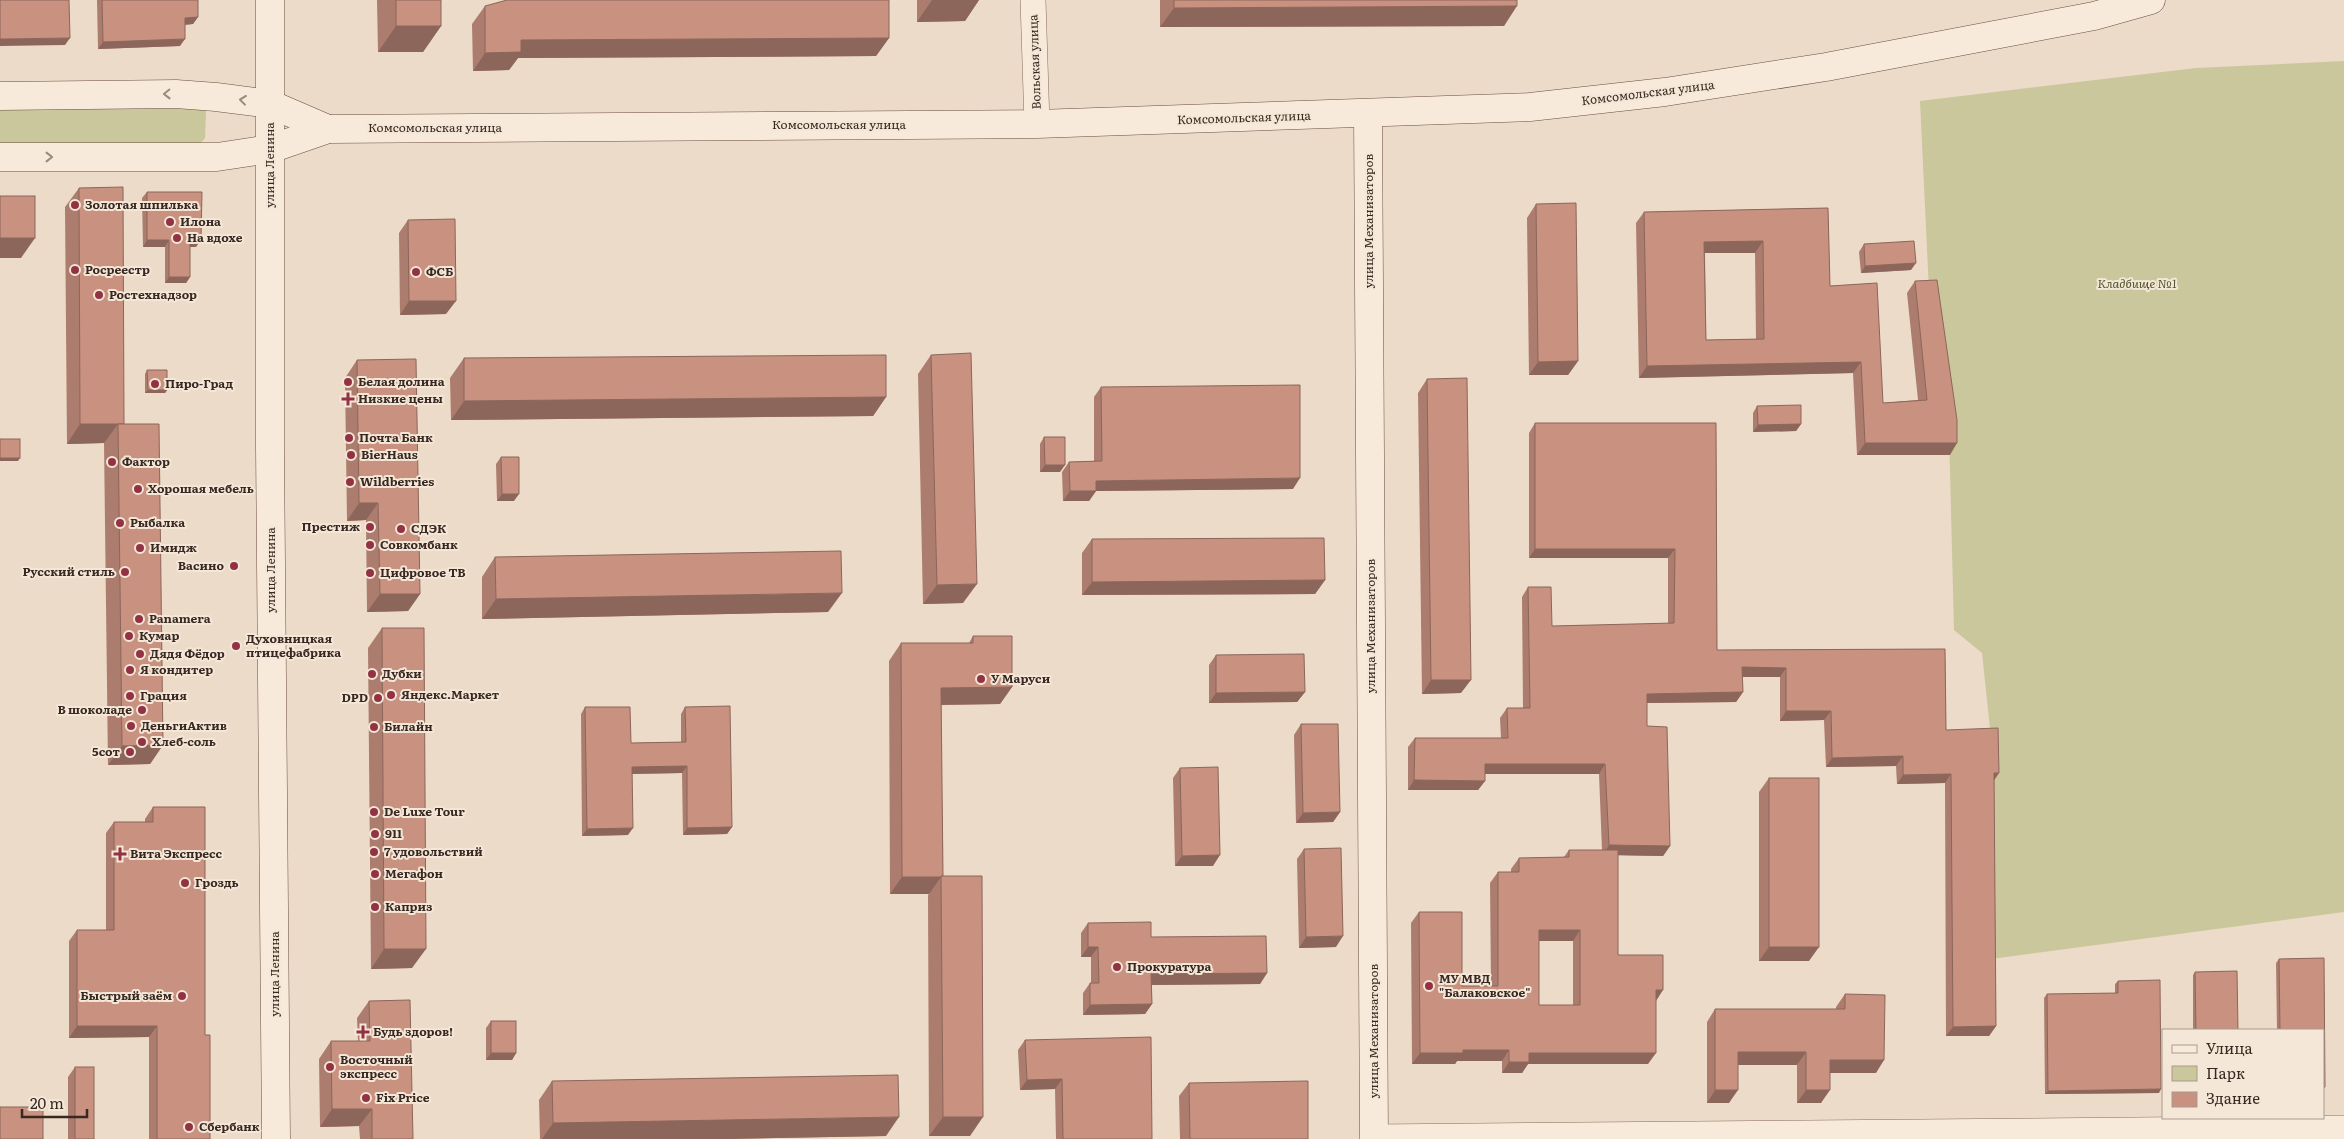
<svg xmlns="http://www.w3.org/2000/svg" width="2344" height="1139" viewBox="0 0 2344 1139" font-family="Literata,serif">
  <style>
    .green { fill: #cac79c }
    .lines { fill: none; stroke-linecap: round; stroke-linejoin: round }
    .street-casing { stroke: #876d5e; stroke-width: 26 }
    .secondary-casing { stroke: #694e41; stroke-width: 29 }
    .street { stroke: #f7eadb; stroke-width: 25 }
    .secondary { stroke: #f7eadb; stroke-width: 28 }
    .wall { fill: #ac7d6e; fill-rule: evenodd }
    .shaded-wall { fill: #8c665a }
    .building { fill: #c89180; stroke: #8c665a; fill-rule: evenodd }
    .oneway { stroke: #98897e }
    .poi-dot { fill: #923243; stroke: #f4e7d7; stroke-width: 2 }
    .labels { text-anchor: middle; stroke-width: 4; stroke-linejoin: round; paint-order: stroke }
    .street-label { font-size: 12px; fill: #382821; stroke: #f4e7d7 }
    .poi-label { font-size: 12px; font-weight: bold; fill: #382821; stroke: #f4e7d7; text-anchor: start }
    .park-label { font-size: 12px; font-style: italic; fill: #505329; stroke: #f4e7d7 }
  </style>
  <rect width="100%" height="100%" fill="#ecdbc8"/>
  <g class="green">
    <path d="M2344 61V912L1991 959V738L1982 653 1954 630 1949 431 1929 291 1920 101 2196 68Z"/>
    <path d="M200 106 206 111 205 138 200 144H0V107Z"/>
  </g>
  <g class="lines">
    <defs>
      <g id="street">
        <path d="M1033 0 1037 124"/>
        <path d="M1374 1137 2344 1128"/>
      </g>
      <g id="secondary">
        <path d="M270 0V448L276 1139"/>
        <path d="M0 96 176 94 216 97 270 104 328 129"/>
        <path d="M1368 114 1374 1139"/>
        <path d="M0 157H217L270 149 328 129 1037 124 1530 107 1665 92 1826 67 2094 16 2151 0"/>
      </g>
    </defs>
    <use href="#street" class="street-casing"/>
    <use href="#secondary" class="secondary-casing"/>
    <use href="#street" class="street"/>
    <use href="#secondary" class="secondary"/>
  </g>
  <g class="wall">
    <path d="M97 0H198V17L193 24 185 25 180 46 98 49Z"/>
    <path d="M377 0H441V26L423 52H378Z"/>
    <path d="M917 0H979L965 21 917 22Z"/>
    <path d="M1160 0H1517L1504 26 1160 27Z"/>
    <path d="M485 6 889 38 876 56 518 58 509 70 473 71 472 24Z"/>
    <path d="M79 188 124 424 163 745 150 764 108 765 104 443 67 444 65 207Z"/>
    <path d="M147 192 196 247H190V277L186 283H165V247H143L142 198Z"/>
    <path d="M1536 204 1578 361 1568 375H1529L1527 218Z"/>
    <path d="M1828 208 1830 286 1883 403 1918 400 1907 293 1915 281 1950 455H1857L1853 373 1639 378 1636 223 1644 212ZM1705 253H1755L1756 339 1706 340Z"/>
    <path d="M408 220 446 314 400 315 399 233Z"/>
    <path d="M1864 244 1911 270 1861 273 1859 252Z"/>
    <path d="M931 355 963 603 923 604 918 374Z"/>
    <path d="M464 358 886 397 873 416 451 420 450 378Z"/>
    <path d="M357 360 420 594 408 611 367 612 366 520 347 521 345 378Z"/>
    <path d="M147 370 167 390 165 393H145V374Z"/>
    <path d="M1427 379 1461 693 1422 694 1418 393Z"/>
    <path d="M1101 387 1293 489 1096 491 1089 501H1063L1062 472 1069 462 1094 461V397Z"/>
    <path d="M1757 406 1801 424 1796 431 1753 432V413Z"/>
    <path d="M1535 423H1716L1717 650 1945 649 1946 730 1994 780 1996 1026 1989 1036H1946L1945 783 1897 784 1896 766 1826 767 1824 720 1780 721V677H1742L1743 692 1736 702 1647 703V726L1670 846 1663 856 1618 855V955L1656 1001 1648 1064H1528L1522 1073H1502V1061H1457L1455 1064H1412L1411 923 1419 912 1462 986H1491L1490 883 1498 872H1511V869L1519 858 1564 857 1569 850H1602L1599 774H1485V781L1478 790H1408V747L1415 738H1501L1500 718 1507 708H1523L1522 597 1528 587 1552 626 1668 624V558H1529V433ZM1539 941H1573V1005H1539Z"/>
    <path d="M1044 437 1060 472H1040V444Z"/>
    <path d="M501 457 514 501H497L496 464Z"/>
    <path d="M1092 539 1325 580 1315 594 1082 595V553Z"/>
    <path d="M495 557 828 612 482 619V577Z"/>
    <path d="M382 628 412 968 371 969 368 648Z"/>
    <path d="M973 636 1012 687 1000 704 941 705 943 876 970 1136H929L928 895 929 894H890L889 661 901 643H969Z"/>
    <path d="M1216 655 1305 692 1297 702 1209 703V665Z"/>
    <path d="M585 707 631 743 681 742V714L685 707 732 827 727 834 683 835 682 773 632 774 628 835 582 836 581 714Z"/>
    <path d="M1301 724 1340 812 1333 822 1296 823 1294 735Z"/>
    <path d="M1180 768 1213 866H1175L1173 778Z"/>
    <path d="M1769 778 1809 961H1759V792Z"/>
    <path d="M153 807 205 1035 210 1139H149V1037L69 1038V941L77 930H106V833L114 822H145V819Z"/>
    <path d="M1304 849 1336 947 1299 948 1297 859Z"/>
    <path d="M1088 923 1151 937 1267 973 1260 984 1152 985V1004L1145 1014 1083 1015V993L1090 983H1091V957H1081V933Z"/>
    <path d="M2324 958 2325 1087 2323 1091V1030H2277L2276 963 2279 959Z"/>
    <path d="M2195 972 2238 1030H2193V975Z"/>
    <path d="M2118 981 2159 1093 2045 1094 2044 998 2047 994 2115 993V984Z"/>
    <path d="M1845 994 1876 1073H1830L1821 1103H1797V1065H1738L1729 1103H1707V1022L1715 1009H1836V1007Z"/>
    <path d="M369 1001 413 1139H360L359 1126 320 1127 319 1059 331 1041H358L357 1018Z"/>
    <path d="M491 1021 516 1053 512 1060H486V1028Z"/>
    <path d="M1025 1040 1152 1139H1056L1055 1089 1020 1090 1018 1050Z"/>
    <path d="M75 1067 94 1139H68V1077Z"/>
    <path d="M552 1081 886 1136 728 1139H540L539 1100Z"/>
    <path d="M1189 1083 1308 1139H1180L1179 1096Z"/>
  </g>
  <g class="shaded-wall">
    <path d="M932 0H979L965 21 917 22Z"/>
    <path d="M1517 6 1504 26 1160 27 1174 8Z"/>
    <path d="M198 17 193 24 180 25 185 18Z"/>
    <path d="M396 26H441L423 52H378Z"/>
    <path d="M70 38 65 45 0 46V39Z"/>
    <path d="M889 38 876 56 518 58 509 70 473 71 485 53 521 40Z"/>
    <path d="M185 39 180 46 98 49 103 42Z"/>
    <path d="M0 238H35L21 258H0Z"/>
    <path d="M147 240H169L165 247H143Z"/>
    <path d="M190 240H201L196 247H186Z"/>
    <path d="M1763 241 1755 253H1697L1704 242Z"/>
    <path d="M1916 263 1911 270 1861 273 1865 266Z"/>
    <path d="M169 277H190L186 283H165Z"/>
    <path d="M409 301H456L446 314 400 315Z"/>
    <path d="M1578 361 1568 375H1529L1538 362Z"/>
    <path d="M1861 362 1853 373 1639 378 1647 366Z"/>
    <path d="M148 390H167L165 393H145Z"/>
    <path d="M886 397 873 416 451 420 464 401Z"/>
    <path d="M80 424H118L104 443 67 444Z"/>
    <path d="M1801 424 1796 431 1753 432 1758 425Z"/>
    <path d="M1865 443H1957L1950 455H1857Z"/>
    <path d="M0 458H20L18 461H0Z"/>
    <path d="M1045 465H1065L1060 472H1040Z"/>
    <path d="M1300 478 1293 489 1096 491 1089 501H1063L1070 491 1096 481Z"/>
    <path d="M502 494H519L514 501H497Z"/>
    <path d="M359 503H378L366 520 347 521Z"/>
    <path d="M1535 549H1675L1668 558H1529Z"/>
    <path d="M1325 580 1315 594 1082 595 1092 582Z"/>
    <path d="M977 584 963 603 923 604 937 585Z"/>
    <path d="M842 593 828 612 482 619 496 599Z"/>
    <path d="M380 594H420L408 611 367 612Z"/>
    <path d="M1742 667 1786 668 1780 677H1736Z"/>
    <path d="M1431 680H1471L1461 693 1422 694Z"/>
    <path d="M1012 687 1000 704 929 705 941 688Z"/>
    <path d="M1305 692 1297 702 1209 703 1216 693Z"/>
    <path d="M1743 692 1736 702 1640 703 1647 694Z"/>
    <path d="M1786 711H1831L1824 720 1780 721Z"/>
    <path d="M163 745 150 764 108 765 122 746Z"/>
    <path d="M1903 756 1896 766 1826 767 1832 758Z"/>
    <path d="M1485 764H1605L1599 774H1478Z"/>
    <path d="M687 766 682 773 627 774 632 767Z"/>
    <path d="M1994 773H1999L1993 782Z"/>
    <path d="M1951 774 1945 783 1897 784 1903 775Z"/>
    <path d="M1414 780 1485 781 1478 790H1408Z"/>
    <path d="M1340 812 1333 822 1296 823 1303 813Z"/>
    <path d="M732 827 727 834 683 835 687 828Z"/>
    <path d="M633 828 628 835 582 836 587 829Z"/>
    <path d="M1609 845 1670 846 1663 856 1603 855Z"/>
    <path d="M1220 855 1213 866H1175L1182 856Z"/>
    <path d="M902 877H941L929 894H890Z"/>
    <path d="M1539 930H1580L1573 941H1532Z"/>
    <path d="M1343 936 1336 947 1299 948 1306 937Z"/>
    <path d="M1088 947H1098L1091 957H1081Z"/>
    <path d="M1769 947H1819L1809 961H1759Z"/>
    <path d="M384 949H426L412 968 371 969Z"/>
    <path d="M1267 973 1260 984 1144 985 1151 974Z"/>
    <path d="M1656 990H1663L1656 1001Z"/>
    <path d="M1152 1004 1145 1014 1083 1015 1090 1005Z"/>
    <path d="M77 1026H157L149 1037 69 1038Z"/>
    <path d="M1996 1026 1989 1036H1946L1953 1027Z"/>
    <path d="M1463 1050H1509L1502 1061H1457L1455 1064H1412L1420 1053Z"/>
    <path d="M1738 1052H1806L1797 1065H1729Z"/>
    <path d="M491 1053H516L512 1060H486Z"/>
    <path d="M1529 1053H1656L1648 1064H1528L1522 1073H1502L1509 1062Z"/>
    <path d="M1830 1060H1884L1876 1073H1821Z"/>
    <path d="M1062 1079 1055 1089 1020 1090 1027 1080Z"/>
    <path d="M2161 1089 2159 1093 2045 1094 2048 1091Z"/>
    <path d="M1715 1090H1738L1729 1103H1707Z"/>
    <path d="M1806 1090H1830L1821 1103H1797Z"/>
    <path d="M332 1109H372L359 1126 320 1127Z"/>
    <path d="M899 1117 886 1136 728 1139H542L553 1123Z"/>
    <path d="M943 1117H983L970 1136H929Z"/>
  </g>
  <g class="building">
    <path d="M0 0H69L70 38 0 39Z"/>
    <path d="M102 0H198V17L185 18V39L103 42Z"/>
    <rect x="396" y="0" width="45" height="26"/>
    <path d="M507 0H889V38L521 40V52L485 53V6Z"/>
    <path d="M1174 0H1517V6L1174 8Z"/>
    <path d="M123 187 124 424H80L79 188Z"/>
    <path d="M147 192H202L201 240H190V277H169V240H147Z"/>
    <rect x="0" y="196" width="35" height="42"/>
    <path d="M1576 203 1578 361 1538 362 1536 204Z"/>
    <path d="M1828 208 1830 286 1877 283 1883 403 1927 400 1915 281 1937 280 1957 420V443H1865L1861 362 1647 366 1644 212ZM1763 241 1764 339 1706 340 1704 242Z"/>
    <path d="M455 219 456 301H409L408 220Z"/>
    <path d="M1914 241 1916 263 1865 266 1864 244Z"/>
    <path d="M971 353 977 584 937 585 931 355Z"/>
    <path d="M886 355V397L464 401V358Z"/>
    <path d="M416 359 420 594H380L378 503H359L357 360Z"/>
    <path d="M147 370H167V390H148Z"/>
    <path d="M1467 378 1471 680H1431L1427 379Z"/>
    <path d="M1300 385V478L1096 481V491H1070L1069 462 1102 461 1101 387Z"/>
    <path d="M1801 405V424L1758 425 1757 406Z"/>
    <path d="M1535 423H1716L1717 650 1945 649 1946 730 1998 728 1999 773H1994L1996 1026 1953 1027 1951 774 1903 775V756L1832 758 1831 711H1786V668L1742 667 1743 692 1647 694V726L1667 727 1670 846 1609 845 1605 764H1485V781L1414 780 1415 738H1508L1507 708H1530L1528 587H1551L1552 626 1674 623 1675 549H1535Z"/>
    <path d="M118 424H159L163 745 122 746Z"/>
    <path d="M1044 437H1065V465H1045Z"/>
    <rect x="0" y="439" width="20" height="19"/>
    <path d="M501 457H519V494H502Z"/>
    <path d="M1324 538 1325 580 1092 582V539Z"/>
    <path d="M841 551 842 593 496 599 495 557Z"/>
    <path d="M382 628H424L426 949H384Z"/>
    <path d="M973 636H1012V687L941 688 943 876H941V877H902L901 643H973Z"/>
    <path d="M1304 654 1305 692 1216 693V655Z"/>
    <path d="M730 706 732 827 687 828V766L632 767 633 828 587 829 585 707H630L631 743 686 742 685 707Z"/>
    <path d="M1301 724H1338L1340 812 1303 813Z"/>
    <path d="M1218 767 1220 855 1182 856 1180 768Z"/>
    <rect x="1769" y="778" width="50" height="169"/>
    <path d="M153 807H205V1035H210V1139H157V1026H77V930H114V822H153Z"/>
    <path d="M1341 848 1343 936 1306 937 1304 849Z"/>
    <path d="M1569 850H1618V955H1663V990H1656V1053H1529V1062H1509V1050H1463V1053H1420L1419 912H1462V986H1498V872H1519V858L1569 857ZM1539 930H1580V1005H1539Z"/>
    <path d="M941 876H982L983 1117H943Z"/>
    <path d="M1151 922V937L1266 936 1267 973 1151 974 1152 1004 1090 1005V983H1099L1098 947H1088V923Z"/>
    <path d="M2324 958 2325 1087H2323V1030H2280L2279 959Z"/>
    <path d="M2237 971 2238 1030H2196L2195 972Z"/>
    <path d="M2160 980 2161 1089 2048 1091 2047 994 2118 993V981Z"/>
    <path d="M1845 994 1885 995 1884 1060H1830V1090H1806V1052H1738V1090H1715V1009H1845Z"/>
    <path d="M410 1000 413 1139H372V1109H332L331 1041H370L369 1001Z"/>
    <rect x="491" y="1021" width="25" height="32"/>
    <path d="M1151 1037 1152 1139H1063L1062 1079 1027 1080 1025 1040Z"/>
    <rect x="75" y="1067" width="19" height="72"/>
    <path d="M898 1075 899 1117 553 1123 552 1081Z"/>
    <path d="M1308 1081V1139H1190L1189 1083Z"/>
    <rect x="0" y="1107" width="43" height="32"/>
  </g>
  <defs><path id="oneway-chevron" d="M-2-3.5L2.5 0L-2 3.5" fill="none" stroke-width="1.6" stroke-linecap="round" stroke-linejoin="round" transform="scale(1.25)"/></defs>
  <g class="oneway">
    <use href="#oneway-chevron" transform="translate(167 94) rotate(179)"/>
    <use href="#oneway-chevron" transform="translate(243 100) rotate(-173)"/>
    <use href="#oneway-chevron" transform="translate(49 157)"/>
  </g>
  <g class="poi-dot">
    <circle cx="75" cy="205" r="5"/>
    <circle cx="170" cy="222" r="5"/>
    <circle cx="177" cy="238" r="5"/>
    <circle cx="75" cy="270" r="5"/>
    <circle cx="416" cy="272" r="5"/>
    <circle cx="99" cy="295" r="5"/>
    <circle cx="348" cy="382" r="5"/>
    <circle cx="155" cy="384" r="5"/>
    <path d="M345.5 391.5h5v5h5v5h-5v5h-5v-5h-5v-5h5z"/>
    <circle cx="349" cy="438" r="5"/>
    <circle cx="351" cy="455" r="5"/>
    <circle cx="112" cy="462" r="5"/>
    <circle cx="350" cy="482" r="5"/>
    <circle cx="138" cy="489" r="5"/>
    <circle cx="120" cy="523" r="5"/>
    <circle cx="370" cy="527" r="5"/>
    <circle cx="401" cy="529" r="5"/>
    <circle cx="370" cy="545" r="5"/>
    <circle cx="140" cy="548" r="5"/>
    <circle cx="234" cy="566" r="5"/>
    <circle cx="125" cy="572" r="5"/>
    <circle cx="370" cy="573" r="5"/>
    <circle cx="139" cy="619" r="5"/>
    <circle cx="129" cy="636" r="5"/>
    <circle cx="236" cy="646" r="5"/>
    <circle cx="140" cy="654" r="5"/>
    <circle cx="130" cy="670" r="5"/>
    <circle cx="372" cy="674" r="5"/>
    <circle cx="981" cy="679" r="5"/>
    <circle cx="391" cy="695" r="5"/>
    <circle cx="130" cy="696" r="5"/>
    <circle cx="378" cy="698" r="5"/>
    <circle cx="142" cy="710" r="5"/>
    <circle cx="131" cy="726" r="5"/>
    <circle cx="374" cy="727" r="5"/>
    <circle cx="142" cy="742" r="5"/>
    <circle cx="130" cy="752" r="5"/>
    <circle cx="374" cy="812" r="5"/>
    <circle cx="375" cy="834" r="5"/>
    <circle cx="374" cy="852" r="5"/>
    <path d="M117.5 846.5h5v5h5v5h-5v5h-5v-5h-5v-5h5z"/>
    <circle cx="375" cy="874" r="5"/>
    <circle cx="185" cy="883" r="5"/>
    <circle cx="375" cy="907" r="5"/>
    <circle cx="1117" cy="967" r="5"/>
    <circle cx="1429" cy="986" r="5"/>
    <circle cx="182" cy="996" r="5"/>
    <path d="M360.5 1024.5h5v5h5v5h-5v5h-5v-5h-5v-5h5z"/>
    <circle cx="330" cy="1067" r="5"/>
    <circle cx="366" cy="1098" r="5"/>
    <circle cx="189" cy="1127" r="5"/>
  </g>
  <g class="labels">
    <g class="street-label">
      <text transform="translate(1035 62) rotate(-92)" y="4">Вольская улица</text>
      <text transform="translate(1648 93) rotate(-7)" y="4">Комсомольская улица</text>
      <text transform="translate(1244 118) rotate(-2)" y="4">Комсомольская улица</text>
      <text x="839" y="129">Комсомольская улица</text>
      <text x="435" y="132">Комсомольская улица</text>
      <text transform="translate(270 165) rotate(-90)" y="4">улица Ленина</text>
      <text transform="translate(1369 221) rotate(-90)" y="4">улица Механизаторов</text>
      <text transform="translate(271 570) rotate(-90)" y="4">улица Ленина</text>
      <text transform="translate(1371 626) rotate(-90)" y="4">улица Механизаторов</text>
      <text transform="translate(275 974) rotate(-90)" y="4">улица Ленина</text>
      <text transform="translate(1374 1031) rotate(-90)" y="4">улица Механизаторов</text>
    </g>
    <g class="poi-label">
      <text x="85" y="209">Золотая шпилька</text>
      <text x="180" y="226">Илона</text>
      <text x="187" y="242">На вдохе</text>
      <text x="85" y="274">Росреестр</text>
      <text x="426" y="276">ФСБ</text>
      <text x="109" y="299">Ростехнадзор</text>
      <text x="358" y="386">Белая долина</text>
      <text x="165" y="388">Пиро-Град</text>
      <text x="358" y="403">Низкие цены</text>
      <text x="359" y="442">Почта Банк</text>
      <text x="361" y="459">BierHaus</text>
      <text x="122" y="466">Фактор</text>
      <text x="360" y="486">Wildberries</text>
      <text x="148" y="493">Хорошая мебель</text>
      <text x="130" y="527">Рыбалка</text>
      <text x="360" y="531" text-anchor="end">Престиж</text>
      <text x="411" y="533">СДЭК</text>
      <text x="380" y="549">Совкомбанк</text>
      <text x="150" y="552">Имидж</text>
      <text x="224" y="570" text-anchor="end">Васино</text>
      <text x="115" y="576" text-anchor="end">Русский стиль</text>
      <text x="380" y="577">Цифровое ТВ</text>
      <text x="149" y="623">Panamera</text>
      <text x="139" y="640">Кумар</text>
      <text x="246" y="643">Духовницкая<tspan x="246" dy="14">птицефабрика</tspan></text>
      <text x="150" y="658">Дядя Фёдор</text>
      <text x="140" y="674">Я кондитер</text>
      <text x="382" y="678">Дубки</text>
      <text x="991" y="683">У Маруси</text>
      <text x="401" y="699">Яндекс.Маркет</text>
      <text x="140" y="700">Грация</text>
      <text x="368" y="702" text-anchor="end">DPD</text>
      <text x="132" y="714" text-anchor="end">В шоколаде</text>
      <text x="141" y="730">ДеньгиАктив</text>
      <text x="384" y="731">Билайн</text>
      <text x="152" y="746">Хлеб-соль</text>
      <text x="120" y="756" text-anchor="end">5сот</text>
      <text x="384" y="816">De Luxe Tour</text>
      <text x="385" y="838">911</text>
      <text x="384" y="856">7 удовольствий</text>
      <text x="130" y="858">Вита Экспресс</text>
      <text x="385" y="878">Мегафон</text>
      <text x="195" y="887">Гроздь</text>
      <text x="385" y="911">Каприз</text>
      <text x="1127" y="971">Прокуратура</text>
      <text x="1439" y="983">МУ МВД<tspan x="1439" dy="14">"Балаковское"</tspan></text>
      <text x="172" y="1000" text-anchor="end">Быстрый заём</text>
      <text x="373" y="1036">Будь здоров!</text>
      <text x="340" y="1064">Восточный<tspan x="340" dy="14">экспресс</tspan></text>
      <text x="376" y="1102">Fix Price</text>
      <text x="199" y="1131">Сбербанк</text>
    </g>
    <g class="park-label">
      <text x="2137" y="288">Кладбище №1</text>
    </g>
  </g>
  <rect x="2162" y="1029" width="162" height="90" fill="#f4e7d7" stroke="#a99b8e"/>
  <rect x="2172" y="1045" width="25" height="8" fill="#f7eadb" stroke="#a99b8e"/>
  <text x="2206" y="1054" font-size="15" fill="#382821">Улица</text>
  <rect x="2172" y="1066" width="25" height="15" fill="#cac79c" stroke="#a99b8e"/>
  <text x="2206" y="1079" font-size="15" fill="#382821">Парк</text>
  <rect x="2172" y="1092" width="25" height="15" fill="#c89180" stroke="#a99b8e"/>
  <text x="2206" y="1104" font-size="15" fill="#382821">Здание</text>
  <path d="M22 1109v8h65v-8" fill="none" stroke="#382821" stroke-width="2.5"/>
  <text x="30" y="1109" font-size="15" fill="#382821" stroke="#f4e7d7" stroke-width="4" paint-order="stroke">20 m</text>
</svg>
